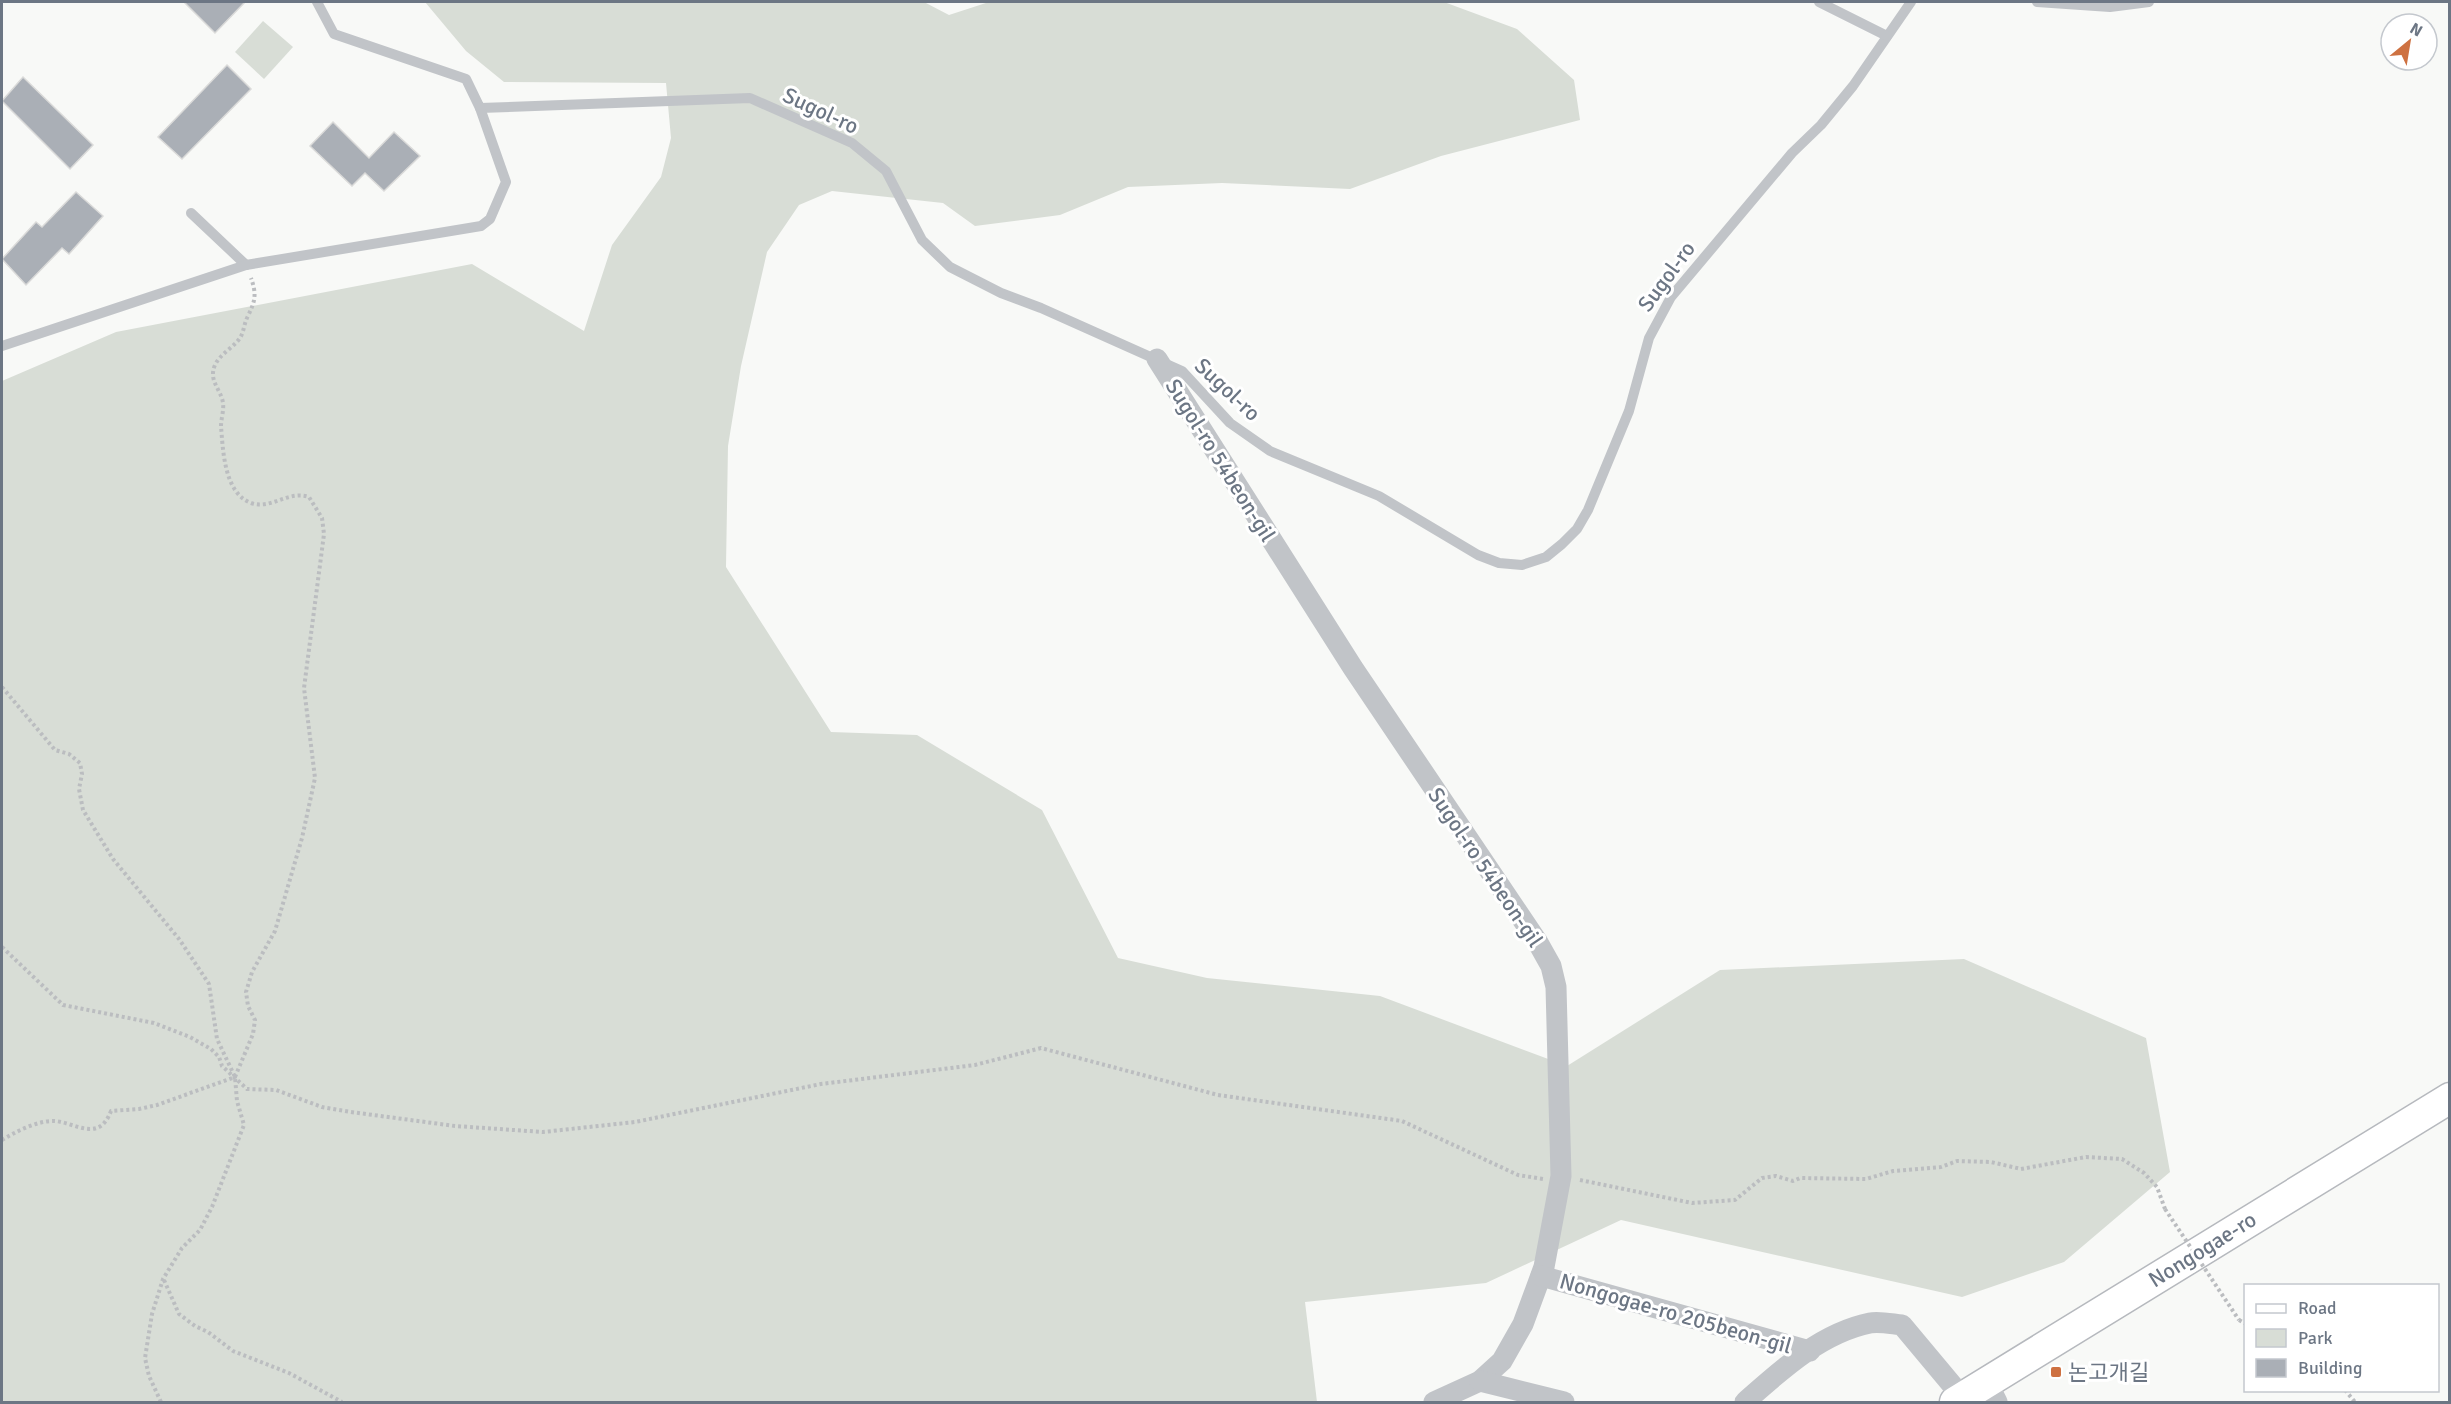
<svg xmlns="http://www.w3.org/2000/svg" width="2451" height="1404" viewBox="0 0 2451 1404" font-family="Signika,'Noto Sans KR',sans-serif">
  <style>
    .green { fill: #d8ddd6 }
    .building { fill: #aaafb6; stroke: #dadad9; stroke-width: 1.5 }
    .lines { fill: none; stroke-linecap: round; stroke-linejoin: round }
    .secondary-casing { stroke: #b6b9be; stroke-width: 33 }
    .path { stroke: #bbbdc0; stroke-width: 4; stroke-dasharray: 3 3; stroke-linecap: butt }
    .service { stroke: #c1c4c8; stroke-width: 10 }
    .minor { stroke: #c1c4c8; stroke-width: 21 }
    .secondary { stroke: #fff; stroke-width: 30 }
    .path-bridge { stroke: #bbbdc0; stroke-width: 4; stroke-dasharray: 3 3; stroke-linecap: butt }
    .poi-dot { fill: #ce7141; stroke: #fff; stroke-width: 2 }
    .labels { text-anchor: middle; stroke-width: 6; stroke-linejoin: round; paint-order: stroke }
    .street-label { font-size: 22px; fill: #6c7684; stroke: #fff }
    .poi-label { font-size: 22px; fill: #6c7684; stroke: #fff; text-anchor: start }
  </style>
  <rect width="100%" height="100%" fill="#f8f9f7"/>
  <g class="green">
    <path d="M425 2H924L949 15 989 2H1444L1517 29 1574 80 1580 120 1441 156 1350 189 1222 183 1128 187 1060 215 975 226 943 203 832 191 799 205 767 252 741 366 728 446 726 567 831 732 917 735 1042 810 1118 958 1207 978 1380 996 1567 1066 1720 970 1964 959 2146 1038 2170 1172 2064 1262 1962 1297 1621 1220 1486 1283 1305 1302 1317 1402H2V381L116 332 472 264 584 331 612 245 661 177 671 138 666 83 504 82 466 51Z"/>
    <path d="M263 21 293 47 264 79 235 52Z"/>
  </g>
  <g class="building">
    <path d="M184 2H245L215 33Z"/>
    <path d="M227 65 251 89 182 159 158 137Z"/>
    <path d="M23 77 93 145 70 169 2 101Z"/>
    <path d="M333 122 369 158 394 132 420 156 384 191 365 173 352 186 310 146Z"/>
    <path d="M76 192 103 216 69 254 62 248 26 285 2 259 36 222 42 227Z"/>
  </g>
  <g class="lines">
    <defs>
      <path id="secondary" d="M1955 1402 2450 1098"/>
    </defs>
    <use href="#secondary" class="secondary-casing"/>
    <g class="path">
      <path d="M2 687 55 750 69 754 80 763 82 774 79 789 83 810 113 859 179 939 209 984 217 1039 235 1077 237 1101 244 1125 212 1207 200 1230 182 1248 163 1279 152 1314 145 1358 149 1376 161 1402"/>
      <path d="M2 947 63 1005 154 1023 190 1037 211 1049 219 1057 222 1066 247 1089 276 1090 322 1107 351 1112 455 1126 543 1132 635 1122 821 1084 975 1065 1041 1048 1218 1095 1402 1121 1518 1175 1543 1179"/>
      <path d="M2 1140C15 1132 38 1120 55 1121 76 1123 99 1143 111 1111L139 1109 157 1105 235 1077 253 1034 255 1020 248 1006 246 992 252 972 275 931 302 838 315 778 304 688 324 534 322 518 309 497C288 490 271 510 251 503 224 493 223 450 221 426 221 419 224 411 223 403 221 389 208 381 215 365 220 354 233 348 240 338 244 332 244 323 248 316 255 301 257 295 251 278"/>
      <path d="M1580 1180 1692 1203 1735 1200 1762 1178 1776 1176 1793 1181 1800 1178 1866 1179 1893 1171 1941 1167 1957 1161 1991 1162 2021 1169 2086 1157 2122 1159 2144 1173 2157 1187 2165 1209"/>
      <path d="M164 1280 179 1314 195 1326 208 1332 233 1351 289 1373 342 1402"/>
      <path d="M2239 1320 2246 1324"/>
      <path d="M2345 1390 2355 1402"/>
    </g>
    <g class="service">
      <path d="M317 2 334 34 466 79 480 108 750 98 852 143 886 171 922 240 950 267 1001 293 1041 308 1182 371 1230 423 1270 451 1379 496 1478 555 1499 563 1522 565 1546 557 1562 544 1577 529 1588 510 1629 411 1649 338 1671 297 1792 153 1821 125 1853 86 1911 2"/>
      <path d="M1819 2 1887 36"/>
      <path d="M2037 2 2110 7 2149 2"/>
      <path d="M191 213 246 265"/>
      <path d="M2 346 246 265 481 226 490 219 506 182 480 108"/>
    </g>
    <g class="minor">
      <path d="M1157 359 1353 668 1537 941 1551 966 1556 987 1561 1176 1544 1267 1523 1324 1502 1361 1480 1381 1434 1402"/>
      <path d="M1541 1276 1810 1351"/>
      <path d="M1480 1381 1564 1402"/>
      <path d="M1987 1382 1997 1402"/>
      <path d="M1745 1402C1781 1370 1821 1333 1870 1323 1879 1321 1892 1324 1902 1325L1963 1398"/>
    </g>
    <use href="#secondary" class="secondary"/>
    <path class="path-bridge" d="M2165 1209 2239 1320"/>
  </g>
  <rect class="poi-dot" x="2050" y="1366" width="12" height="12" rx="3"/>
  <g class="labels">
    <g class="street-label">
      <text transform="translate(821 110) rotate(25)" y="8">Sugol-ro</text>
      <text transform="translate(1666 276) rotate(-54)" y="8">Sugol-ro</text>
      <text transform="translate(1228 389) rotate(43)" y="8">Sugol-ro</text>
      <text transform="translate(1221 460) rotate(58)" y="8">Sugol-ro 54beon-gil</text>
      <text transform="translate(1486 867) rotate(56)" y="8">Sugol-ro 54beon-gil</text>
      <text transform="translate(2202 1249) rotate(-32)" y="8">Nongogae-ro</text>
      <text transform="translate(1676 1313) rotate(16)" y="8">Nongogae-ro 205beon-gil</text>
    </g>
    <g class="poi-label">
      <text x="2068" y="1380">논고개길</text>
    </g>
  </g>
  <rect width="2451" height="1404" fill="none" stroke="#6c7684" stroke-width="6"/>
  <rect x="2244" y="1284" width="195" height="108" fill="#ffffff" stroke="#c4c8ce" stroke-width="1.5"/>
  <rect x="2256" y="1304" width="30" height="9" fill="#ffffff" stroke="#c4c8ce" stroke-width="1.5"/>
  <text x="2298" y="1314" font-size="18" fill="#6c7684">Road</text>
  <rect x="2256" y="1329" width="30" height="18" fill="#d8ddd6" stroke="#c4c8ce" stroke-width="1.5"/>
  <text x="2298" y="1344" font-size="18" fill="#6c7684">Park</text>
  <rect x="2256" y="1359" width="30" height="18" fill="#aaafb6" stroke="#c4c8ce" stroke-width="1.5"/>
  <text x="2298" y="1374" font-size="18" fill="#6c7684">Building</text>
  <g transform="translate(2409 42) rotate(30)"><circle r="28" fill="#ffffff" stroke="#c4c8ce" stroke-width="1.5"/>
  <path d="M0-4.5L10 22L0 15L-10 22Z" fill="#ce7141"/>
  <text y="-9" font-size="16" font-weight="bold" text-anchor="middle" fill="#6c7684">N</text>
  </g>
</svg>
